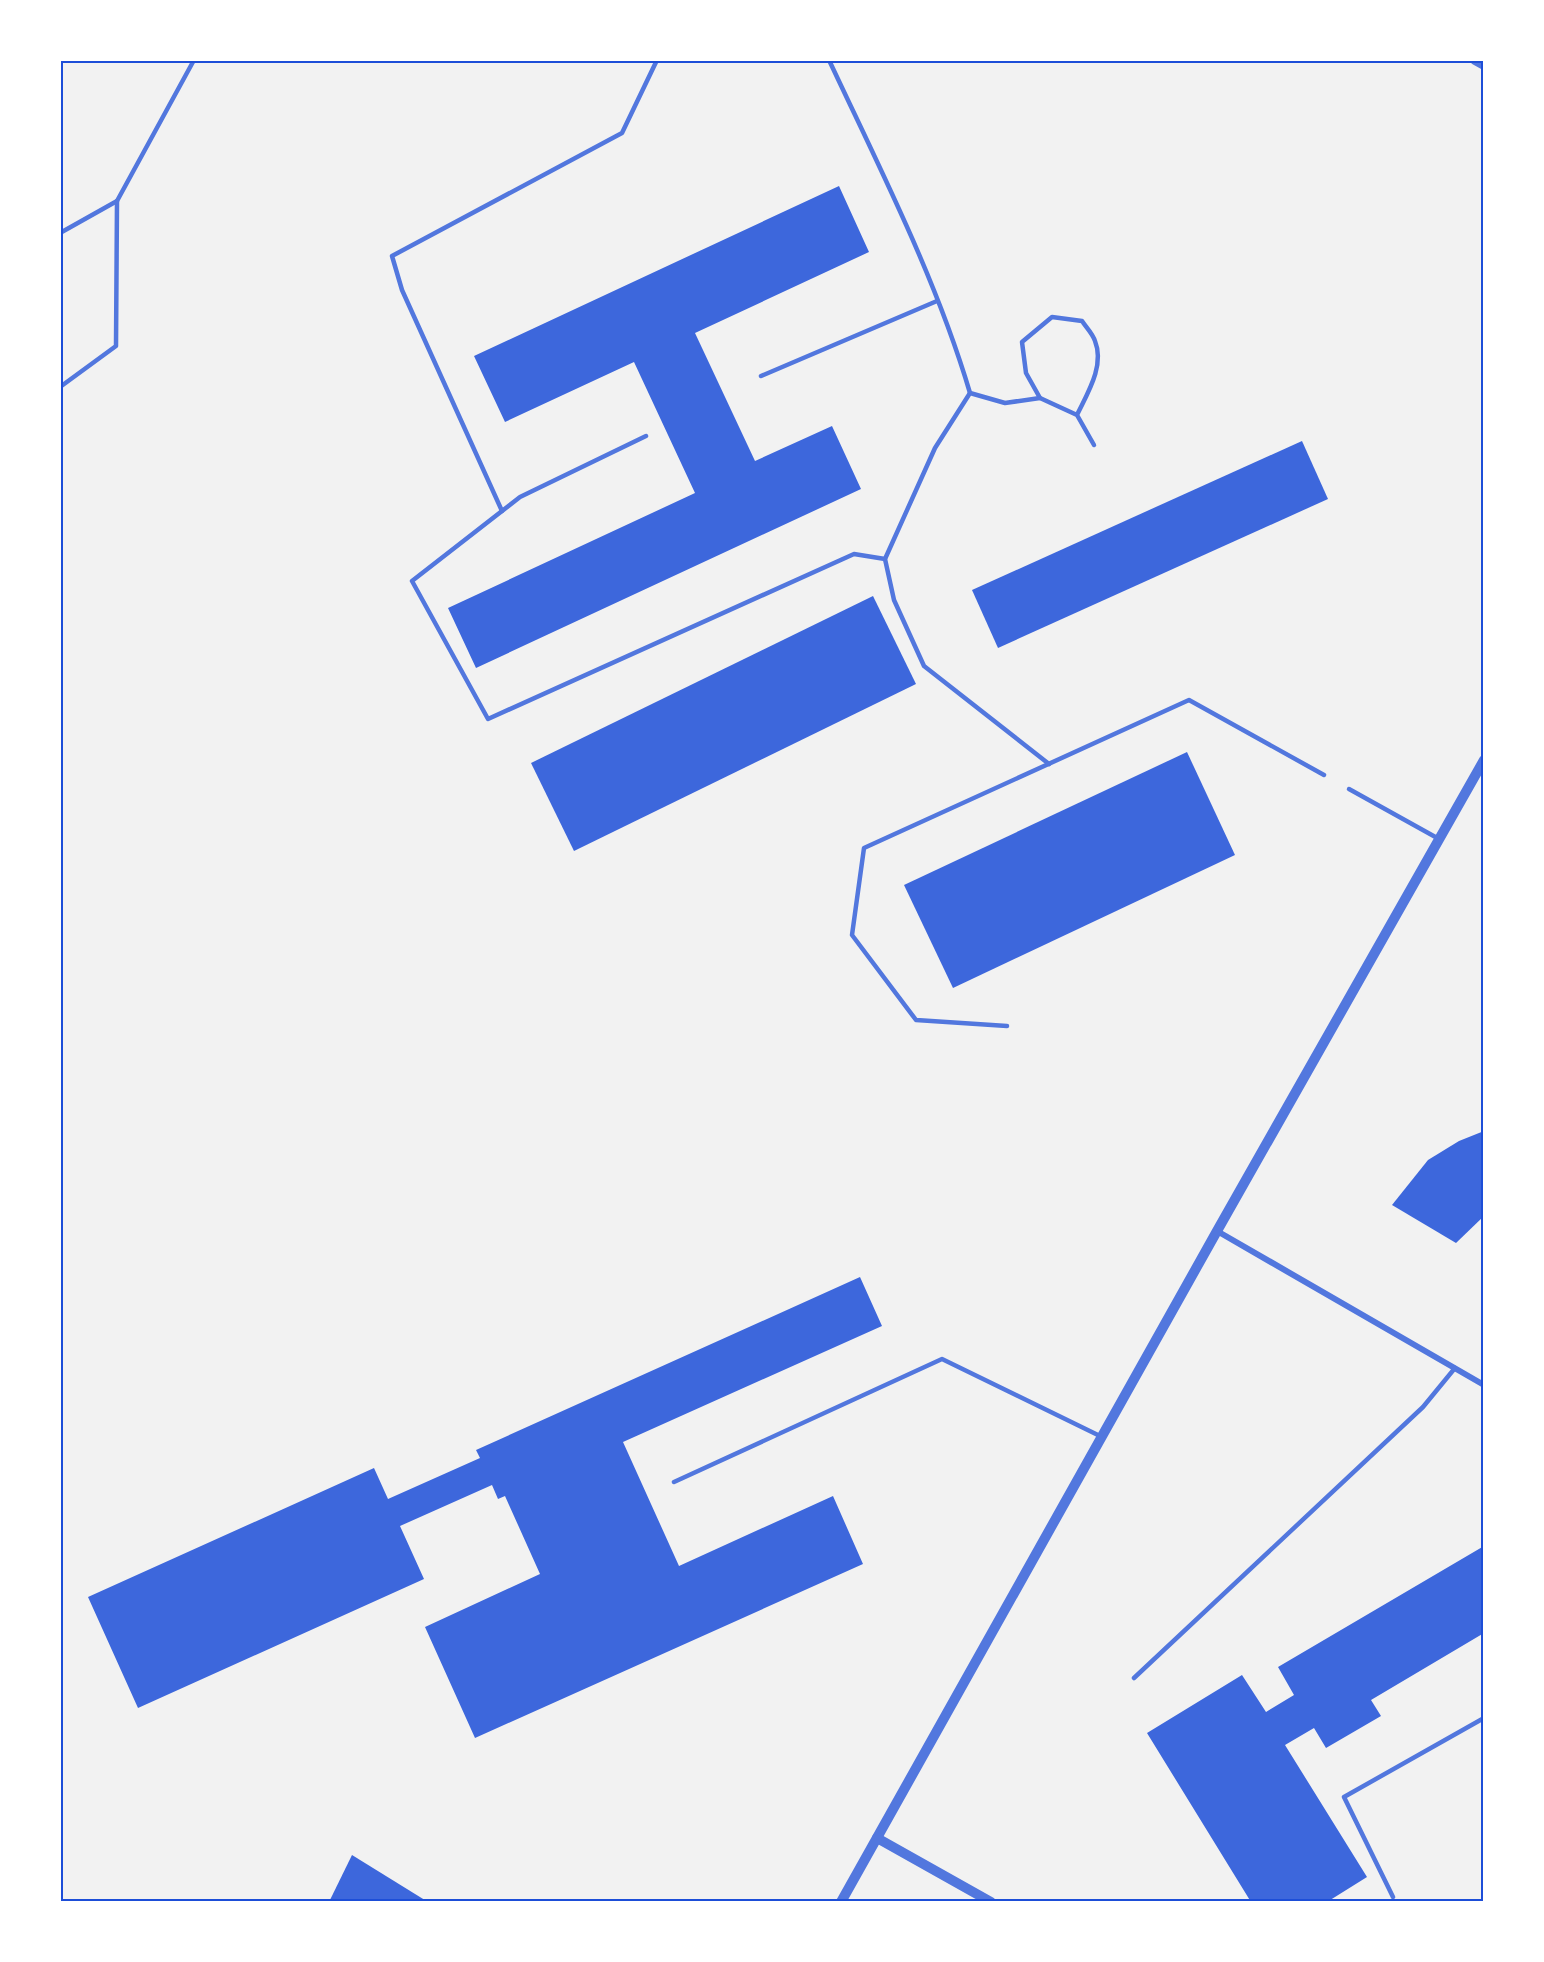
<svg xmlns="http://www.w3.org/2000/svg" width="1544" height="1962" viewBox="0 0 1544 1962" font-family="Inter,sans-serif">
  <style>
    .building { fill: #3d67dc }
    .lines { fill: none; stroke-linecap: round; stroke-linejoin: round }
    .service { stroke: #5277de; stroke-width: 4.5 }
    .minor { stroke: #5277de; stroke-width: 6 }
    .tertiary { stroke: #5277de; stroke-width: 10 }
    .neatline { fill: none; stroke: #1d4ed8; stroke-width: 2 }
  </style>
  <rect width="100%" height="100%" fill="#f2f2f2"/>
  <g class="building">
    <path d="M839 186 869 252 695 333 755 461 832 426 861 489 476 668 448 608 695 493 634 362 505 422 474 356Z"/>
    <path d="M1302 441 1328 499 998 648 972 590Z"/>
    <path d="M873 596 916 684 574 851 531 763Z"/>
    <path d="M1187 752 1235 855 953 988 904 885Z"/>
    <path d="M1484 1131V1216L1456 1243 1392 1205 1428 1160 1459 1141Z"/>
    <path d="M860 1277 882 1326 623 1442 679 1566 833 1496 863 1564 475 1738 425 1627 540 1574 505 1496 498 1499 492 1485 400 1526 424 1579 138 1708 88 1597 374 1468 388 1499 480 1458 476 1450Z"/>
    <path d="M1484 1546V1633L1371 1700 1381 1716 1326 1748 1314 1728 1285 1745 1367 1877 1327 1902H1251L1147 1733 1242 1675 1266 1712 1294 1695 1278 1667Z"/>
    <path d="M352 1855 428 1902H329Z"/>
  </g>
  <g class="lines">
    <g class="service">
      <path d="M829 60C880 169 936 278 970 393"/>
      <path d="M60 233 117 201"/>
      <path d="M761 376 937 301"/>
      <path d="M60 387 116 346 117 201 194 60"/>
      <path d="M1040 398 1005 403 970 393 935 448 885 559 894 600 924 666 1049 764"/>
      <path d="M1077 415 1040 398 1026 373 1022 342 1052 317 1082 321C1086 327 1093 334 1095 341 1105 366 1087 394 1077 415L1094 445"/>
      <path d="M646 436 520 497 412 581 488 719 854 554 885 559"/>
      <path d="M502 511 402 290 392 256 622 133 657 60"/>
      <path d="M1349 789 1439 839"/>
      <path d="M1007 1026 916 1020 852 935 864 848 1189 700 1324 775"/>
      <path d="M674 1482 942 1359 1100 1436"/>
      <path d="M1134 1678 1423 1407 1455 1368"/>
      <path d="M1393 1897 1344 1797 1484 1718"/>
    </g>
    <path class="minor" d="M1217 1231 1484 1385"/>
    <g class="tertiary">
      <path d="M1475 60 1484 65"/>
      <path d="M877 1838 991 1902"/>
      <path d="M841 1902 1217 1231 1484 760"/>
    </g>
  </g>
  <rect width="1544" height="1962" fill="none" stroke="#ffffff" stroke-width="123"/>
  <rect x="62" y="62" width="1420" height="1838" class="neatline"/>
</svg>
